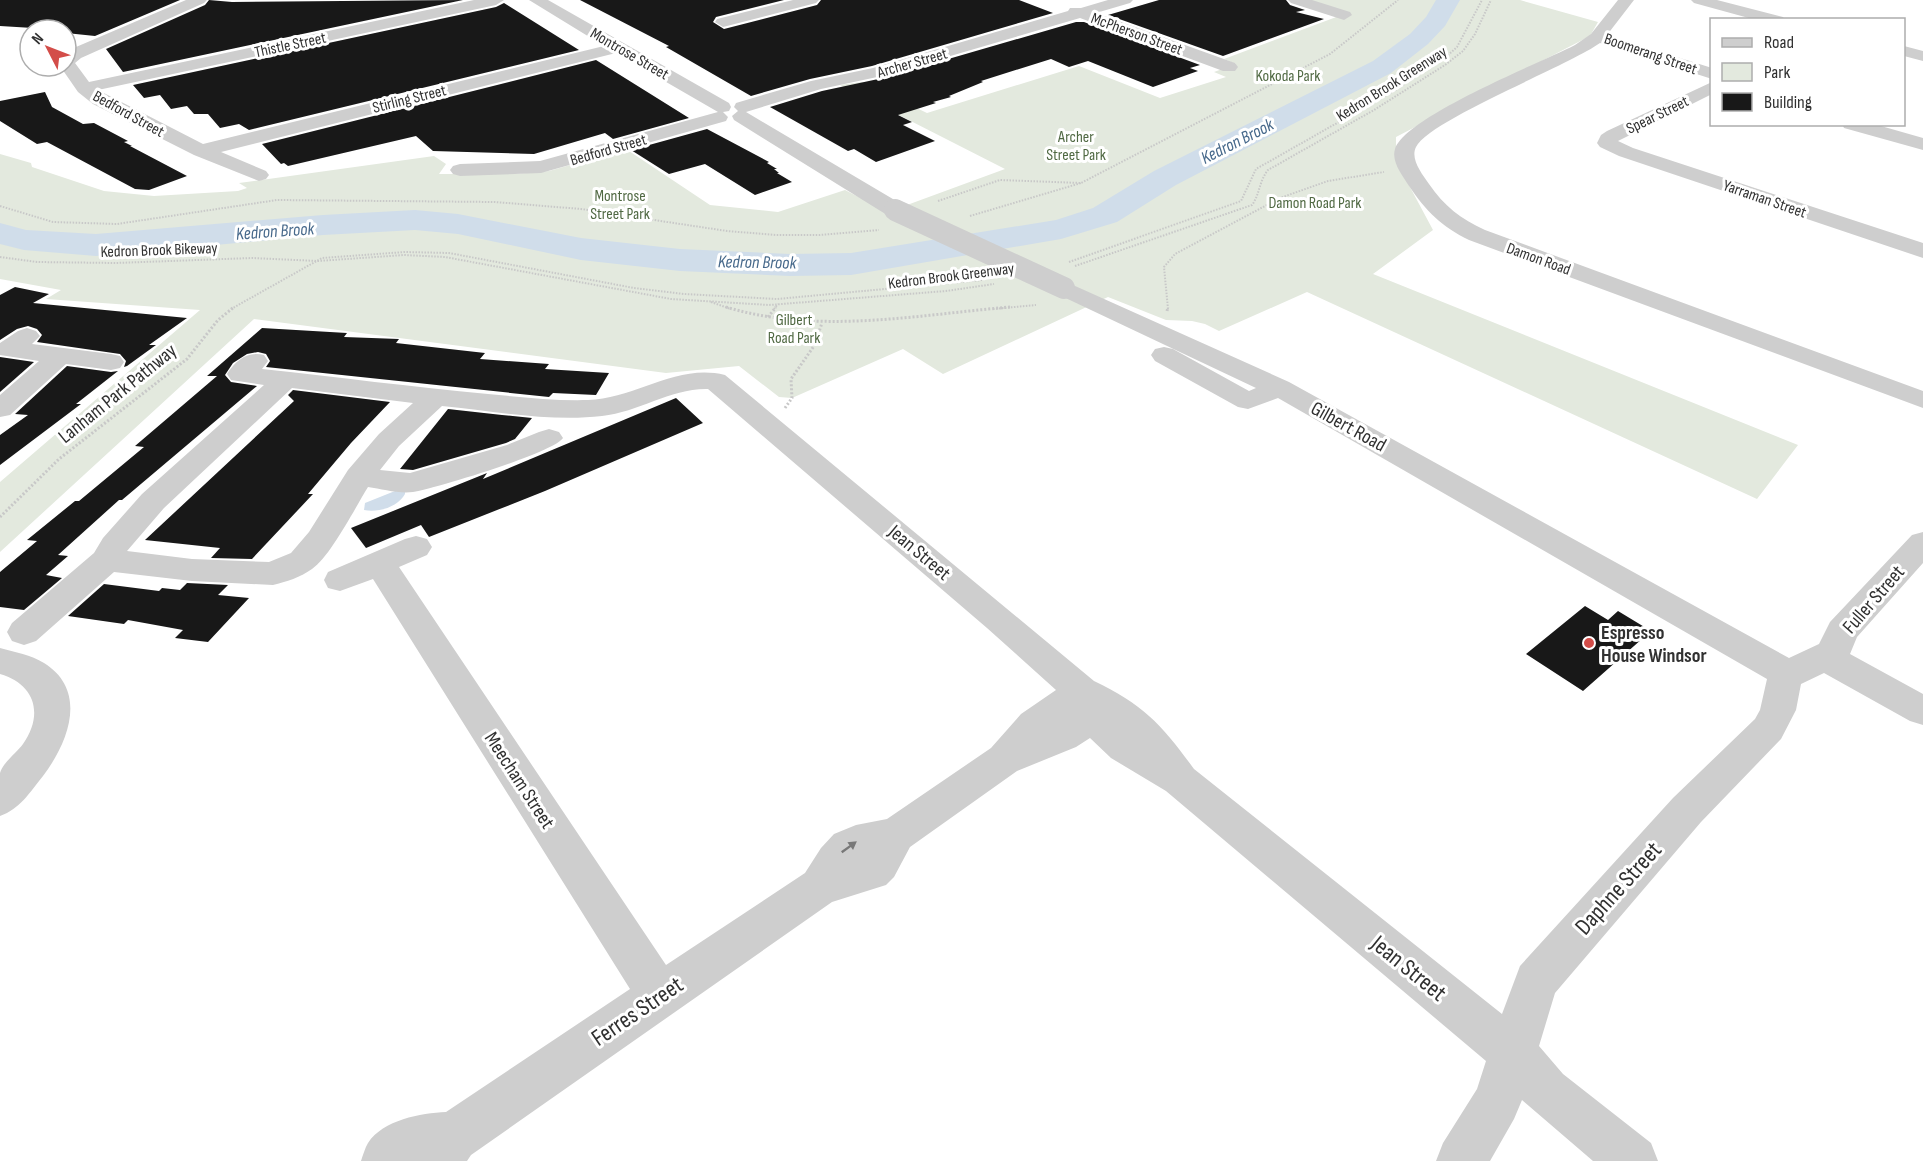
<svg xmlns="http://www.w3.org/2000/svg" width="1923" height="1161" viewBox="0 0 1923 1161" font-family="'Sofia Sans Condensed',sans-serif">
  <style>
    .green { fill: #e3e9de }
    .water { fill: #d0ddea }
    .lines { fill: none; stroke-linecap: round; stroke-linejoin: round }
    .river { fill: #d0ddea; fill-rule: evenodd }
    .building { fill: #181818 }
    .path-far1 { stroke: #c8c8c8; stroke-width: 2; stroke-dasharray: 1.5 1.5; stroke-linecap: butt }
    .path { stroke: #c8c8c8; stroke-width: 3; stroke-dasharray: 2 2; stroke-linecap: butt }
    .minor { fill: #cecece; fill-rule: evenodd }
    .minor-bridge { stroke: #cecece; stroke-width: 22 }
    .oneway { fill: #787878 }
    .poi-dot { fill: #d34d49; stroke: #fff; stroke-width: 2 }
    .labels { text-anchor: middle; stroke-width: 6; stroke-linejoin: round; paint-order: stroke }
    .far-street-label { font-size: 16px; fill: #313131; stroke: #fff }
    .far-park-label { font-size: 16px; fill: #506943; stroke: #fff }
    .far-water-label { font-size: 18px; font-style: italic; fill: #47698b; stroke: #fff }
    .street-label { font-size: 20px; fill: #313131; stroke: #fff }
    .poi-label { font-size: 20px; font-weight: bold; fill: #313131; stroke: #fff; text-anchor: start }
    .near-street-label { font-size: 24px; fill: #313131; stroke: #fff }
  </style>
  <rect width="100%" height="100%" fill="#fff"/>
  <path class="green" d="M1306 0H1520L1598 22 1590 36 1396 137V161L1433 230 1373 274 1798 445 1757 499 1307 292 1219 331 1205 324 1192 321 1166 320 1108 297 943 374 903 349 792 398 779 397 739 366 666 373 254 319 0 552V482L200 310 46 299 61 290 0 279V154L31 163 32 167 104 191 154 196 238 191 247 188 239 183 434 156 446 164 439 174H516L549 171 626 149 710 205 778 212 845 190 888 212 1005 169 840 85 862 82 927 113 1079 66 1160 98 1226 77 1214 72 1236 64 1224 59 1347 13Z"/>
  <path class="water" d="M395 491H405V494C398 507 378 513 364 510L365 503Z"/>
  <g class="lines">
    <path class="river" d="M1436 0H1460L1445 26 1428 44 1391 73 1176 185 1117 222 1061 239 851 275 790 276 680 271 581 260 458 234 415 230 323 235 96 256 24 250 0 244V223L26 230 96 234 323 215 415 210 458 214 581 238 680 249 790 254 851 253 1056 220 1093 208 1154 171 1373 61 1410 34 1426 17Z"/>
  </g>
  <g class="building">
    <path d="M0 0H180L95 36 66 33V30L0 26Z"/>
    <path d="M209 0 232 2 463 0 123 72 106 49 205 5Z"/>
    <path d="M580 0H784L716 17 713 22 724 29 817 5 821 0H1019L1053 13 872 66 810 79 751 96 666 47 669 46Z"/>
    <path d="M1159 0H1286L1290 5 1305 10 1296 12 1324 19 1223 56 1108 15Z"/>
    <path d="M504 3 579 50 249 130 239 124 220 128 208 114H194L187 106 171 109 160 95 144 98 133 85 496 7Z"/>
    <path d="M1076 22H1084L1200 65 1190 68 1198 71 1153 87 1088 61 1069 67 1051 59 981 81 983 82 949 96 951 97 933 102 936 103 898 115 912 122 903 125 935 141 876 162 854 149 848 151 770 107 822 91 883 78Z"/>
    <path d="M596 60 689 118 613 139 605 133 534 154 433 151 416 136 288 166 284 163 281 164 262 144Z"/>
    <path d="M45 92 52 107 83 124 94 123 128 141 124 142 132 146H130L187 176 149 190 135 189 47 142 37 144 0 121V101Z"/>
    <path d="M707 129 769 162 767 163 777 169H774L779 173H777L792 182 755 195 705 164 669 174 631 150Z"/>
    <path d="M15 287 49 294 33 303 187 318 149 345H156L127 366 124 367 126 361 120 354 37 342 42 335 37 329 28 326 17 329 0 340V295Z"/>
    <path d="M262 328 347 333 344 337 399 339 396 343 485 353 480 359 549 364 545 369 609 373 596 395 553 393 549 397 266 367 270 361 266 354 258 352 247 354 233 363 225 375 231 382 257 386 122 500H119L58 555 68 556 46 575 62 578 24 610 0 607V572L37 541 27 540 75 501H79L144 447 135 446 217 376H207Z"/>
    <path d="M0 357 34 362 0 392Z"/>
    <path d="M67 366 111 372 118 371 76 404H81L0 465V435L28 415 15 414Z"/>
    <path d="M293 390 390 402 351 443 308 494H313L252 559 211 558 220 548 145 540 294 401 288 395Z"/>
    <path d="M676 398 703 423 545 491 429 537 421 525 366 548 351 528 487 473 483 479Z"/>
    <path d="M448 409 502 415 532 418 515 439 506 443 413 470 400 469Z"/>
    <path d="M187 583 228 585 218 595 249 598 208 642 175 638 183 630 128 620 124 624 68 616 104 584 159 591 162 588 180 590Z"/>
    <path d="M1585 606 1608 620 1618 611 1651 631 1583 691 1526 654Z"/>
  </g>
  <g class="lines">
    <g class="path-far1">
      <path d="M938 201 1000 180 1081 183 1330 54 1398 0"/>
      <path d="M0 206 53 222 117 224 277 200 495 202 581 209 727 231 776 235H819L879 230"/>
      <path d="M970 216 1081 183"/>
      <path d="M0 257 37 262 116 263 252 258 318 261 404 255 445 257 671 299 769 305 946 291 994 284"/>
      <path d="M1069 262 1241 201 1256 169 1397 89 1448 55 1457 47 1482 0"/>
      <path d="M1075 266 1252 205C1260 194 1259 181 1268 170L1374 110 1445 65 1463 51 1475 34 1491 0"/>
      <path d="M711 302 731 309"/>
      <path d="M231 309 322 258 405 252 449 253 634 288 684 294 777 299 982 280"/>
      <path d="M774 309 778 304"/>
      <path d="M993 309 1036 305"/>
      <path d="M1168 309 1164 267 1175 254 1280 198 1328 181 1384 172"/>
    </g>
    <g class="path">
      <path d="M726 307C818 335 916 315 1010 307"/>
      <path d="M1167 311 1168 307"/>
      <path d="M768 317 776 307"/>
      <path d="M785 408 792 398 791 379 814 346 822 323"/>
      <path d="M0 517 59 459 187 359 218 320 234 307"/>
    </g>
    <g class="minor">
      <path d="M186 0H207L204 3 81 58 75 63 89 82 474 0H504L496 5 98 90 203 144 604 46 529 0H548L729 103 731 107 729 111 723 112 728 117 726 121 541 173 460 176 453 174 450 170 453 166 460 164 540 161 718 112 616 53 221 152 266 171 269 175 266 179 259 181 194 155 93 104 78 92 60 66H66V53L69 50Z"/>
      <path d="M793 0H819L816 3 723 27 715 22 717 19Z"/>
      <path d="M1108 0H1133L1130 3 1096 13 1235 63 1238 67 1235 71H1223L1080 18 882 76 821 89 746 112 903 205 906 210 903 215 895 216 887 215 734 120 732 116 738 111 734 107 736 103 811 81 873 68 1068 11 1070 8H1081Z"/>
      <path d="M1288 0H1312L1350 12 1352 15 1344 20 1291 3Z"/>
      <path d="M1618 0H1634L1607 35 1712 68V79L1600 43C1566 67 1429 120 1416 147 1410 159 1422 174 1429 184 1444 206 1461 219 1485 230L1923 391V408L1469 240C1442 227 1426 211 1409 186 1403 176 1391 162 1395 149 1406 116 1540 63 1575 45L1591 34Z"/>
      <path d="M1691 0H1717L1783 17 1785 20H1756L1694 3Z"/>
      <path d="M1904 46 1923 51V61L1904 56Z"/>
      <path d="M1712 82V94L1618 141 1633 148 1923 243V258L1619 156 1600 147 1597 143 1601 135 1607 131Z"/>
      <path d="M1842 124H1874L1923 138V150L1844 128Z"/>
      <path d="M1064 281 1289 382 1789 658 1819 644 1830 622 1912 535 1923 532V563L1857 637 1850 654 1923 694V725L1910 721 1824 673 1801 684 1796 710 1781 739 1701 822 1555 993 1539 1046 1563 1074 1651 1143 1658 1161H1593L1522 1100 1514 1119 1490 1161H1436L1443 1143 1477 1089 1486 1061 1166 791 1111 758 1090 738 1076 747 1017 771 910 847 894 877 886 885 832 902 471 1155 467 1161H361C363 1155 365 1148 368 1143 383 1120 421 1113 446 1112L630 989 373 579 340 591 328 588 324 580 328 572 405 539 416 536 427 539 432 547 427 555 399 567 666 965 805 873 821 848 834 834 856 825 887 819 991 748 1021 714 1056 690 987 628 708 389C671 388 639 412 602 416 550 422 494 411 442 406L399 446 380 470 410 473 507 445 539 432 549 429 559 432 563 438C553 453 436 488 413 492 399 494 382 489 368 487 355 508 330 557 312 569 301 577 286 582 273 585L192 581 114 572 36 641 24 645 12 641 7 632 12 623 94 553 103 538 142 494 264 385 231 380 227 374C236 360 248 351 264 355L268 361 262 369C337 377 412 387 488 394 521 397 555 401 588 400 635 399 676 363 725 375L1094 681C1144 705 1162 725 1194 769L1502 1014 1520 966 1673 798 1755 719 1760 710 1767 679 1278 398 1248 409 1238 407 1155 361 1151 355 1155 349 1164 347 1173 349 1249 391 1256 388 1055 293 1052 288 1055 283ZM292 388 413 403 379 434 348 470 309 532 291 553 269 562 192 559 127 551 164 508Z"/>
      <path d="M27 328 36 331 40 336 32 344 111 354 120 356 124 362 120 368 111 370 66 364 10 415 0 417V395L39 361 0 355V343L18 331Z"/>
      <path d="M0 648C15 652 31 655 44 663 89 691 68 743 43 776 30 792 20 809 0 816 0 803 0 786 0 773 2 764 17 752 23 744 44 714 35 684 0 674Z"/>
    </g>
    <path class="minor-bridge" d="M895 210 1064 288"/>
  </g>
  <defs><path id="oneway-solid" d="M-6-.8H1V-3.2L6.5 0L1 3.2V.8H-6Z" transform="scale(1.5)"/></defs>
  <use class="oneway" href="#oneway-solid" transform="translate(849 847) rotate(-36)"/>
  <circle class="poi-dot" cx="1589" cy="643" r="6"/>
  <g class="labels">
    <g class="far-street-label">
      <text transform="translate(1137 33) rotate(20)" y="6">McPherson Street</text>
      <text transform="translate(290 44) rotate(-12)" y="6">Thistle Street</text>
      <text transform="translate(630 53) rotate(30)" y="6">Montrose Street</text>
      <text transform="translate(1651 53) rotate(19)" y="6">Boomerang Street</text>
      <text transform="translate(912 62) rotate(-16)" y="6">Archer Street</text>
      <text transform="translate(1391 83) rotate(-32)" y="6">Kedron Brook Greenway</text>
      <text transform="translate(409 98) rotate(-14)" y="6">Stirling Street</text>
      <text transform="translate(129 113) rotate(29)" y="6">Bedford Street</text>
      <text transform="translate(1657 114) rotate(-26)" y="6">Spear Street</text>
      <text transform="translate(608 149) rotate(-16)" y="6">Bedford Street</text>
      <text transform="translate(1765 198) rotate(19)" y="6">Yarraman Street</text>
      <text transform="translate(159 249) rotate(-2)" y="6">Kedron Brook Bikeway</text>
      <text transform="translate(1539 258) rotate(20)" y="6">Damon Road</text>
      <text transform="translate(951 275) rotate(-7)" y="6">Kedron Brook Greenway</text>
    </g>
    <g class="far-park-label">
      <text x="1288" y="81">Kokoda Park</text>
      <text x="1076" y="142">Archer<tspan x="1076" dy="18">Street Park</tspan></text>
      <text x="620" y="201">Montrose<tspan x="620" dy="18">Street Park</tspan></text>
      <text x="1315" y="208">Damon Road Park</text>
      <text x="794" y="325">Gilbert<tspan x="794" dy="18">Road Park</tspan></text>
    </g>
    <g class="far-water-label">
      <text transform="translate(1237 141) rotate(-27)" y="6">Kedron Brook</text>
      <text transform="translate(275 231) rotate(-4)" y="6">Kedron Brook</text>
      <text transform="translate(757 262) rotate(1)" y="6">Kedron Brook</text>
    </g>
    <g class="street-label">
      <text transform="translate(117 393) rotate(-39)" y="7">Lanham Park Pathway</text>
      <text transform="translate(1349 426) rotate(29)" y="7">Gilbert Road</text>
      <text transform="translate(920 552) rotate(40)" y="7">Jean Street</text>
      <text transform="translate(1873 599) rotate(-49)" y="7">Fuller Street</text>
      <text transform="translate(520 780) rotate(57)" y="7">Meecham Street</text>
    </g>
    <g class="poi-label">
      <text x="1601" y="639">Espresso<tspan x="1601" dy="23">House Windsor</tspan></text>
    </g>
    <g class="near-street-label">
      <text transform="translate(1618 888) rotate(-48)" y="8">Daphne Street</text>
      <text transform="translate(1409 968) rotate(39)" y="8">Jean Street</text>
      <text transform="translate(637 1011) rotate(-34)" y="8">Ferres Street</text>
    </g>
  </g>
  <rect x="1710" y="18" width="195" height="108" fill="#ffffff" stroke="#adadad" stroke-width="1.5"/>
  <rect x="1722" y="38" width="30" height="9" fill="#cecece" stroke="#adadad" stroke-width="1.5"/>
  <text x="1764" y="48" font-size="18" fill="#313131">Road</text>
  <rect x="1722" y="63" width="30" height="18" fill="#e3e9de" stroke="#adadad" stroke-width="1.5"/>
  <text x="1764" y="78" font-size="18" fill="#313131">Park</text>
  <rect x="1722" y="93" width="30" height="18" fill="#181818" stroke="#adadad" stroke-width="1.5"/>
  <text x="1764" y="108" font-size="18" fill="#313131">Building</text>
  <g transform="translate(48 48) rotate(312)"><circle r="28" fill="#ffffff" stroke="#adadad" stroke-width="1.5"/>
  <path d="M0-4.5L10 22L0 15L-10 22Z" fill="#d34d49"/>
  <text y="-9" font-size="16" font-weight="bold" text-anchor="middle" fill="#313131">N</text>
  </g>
</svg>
